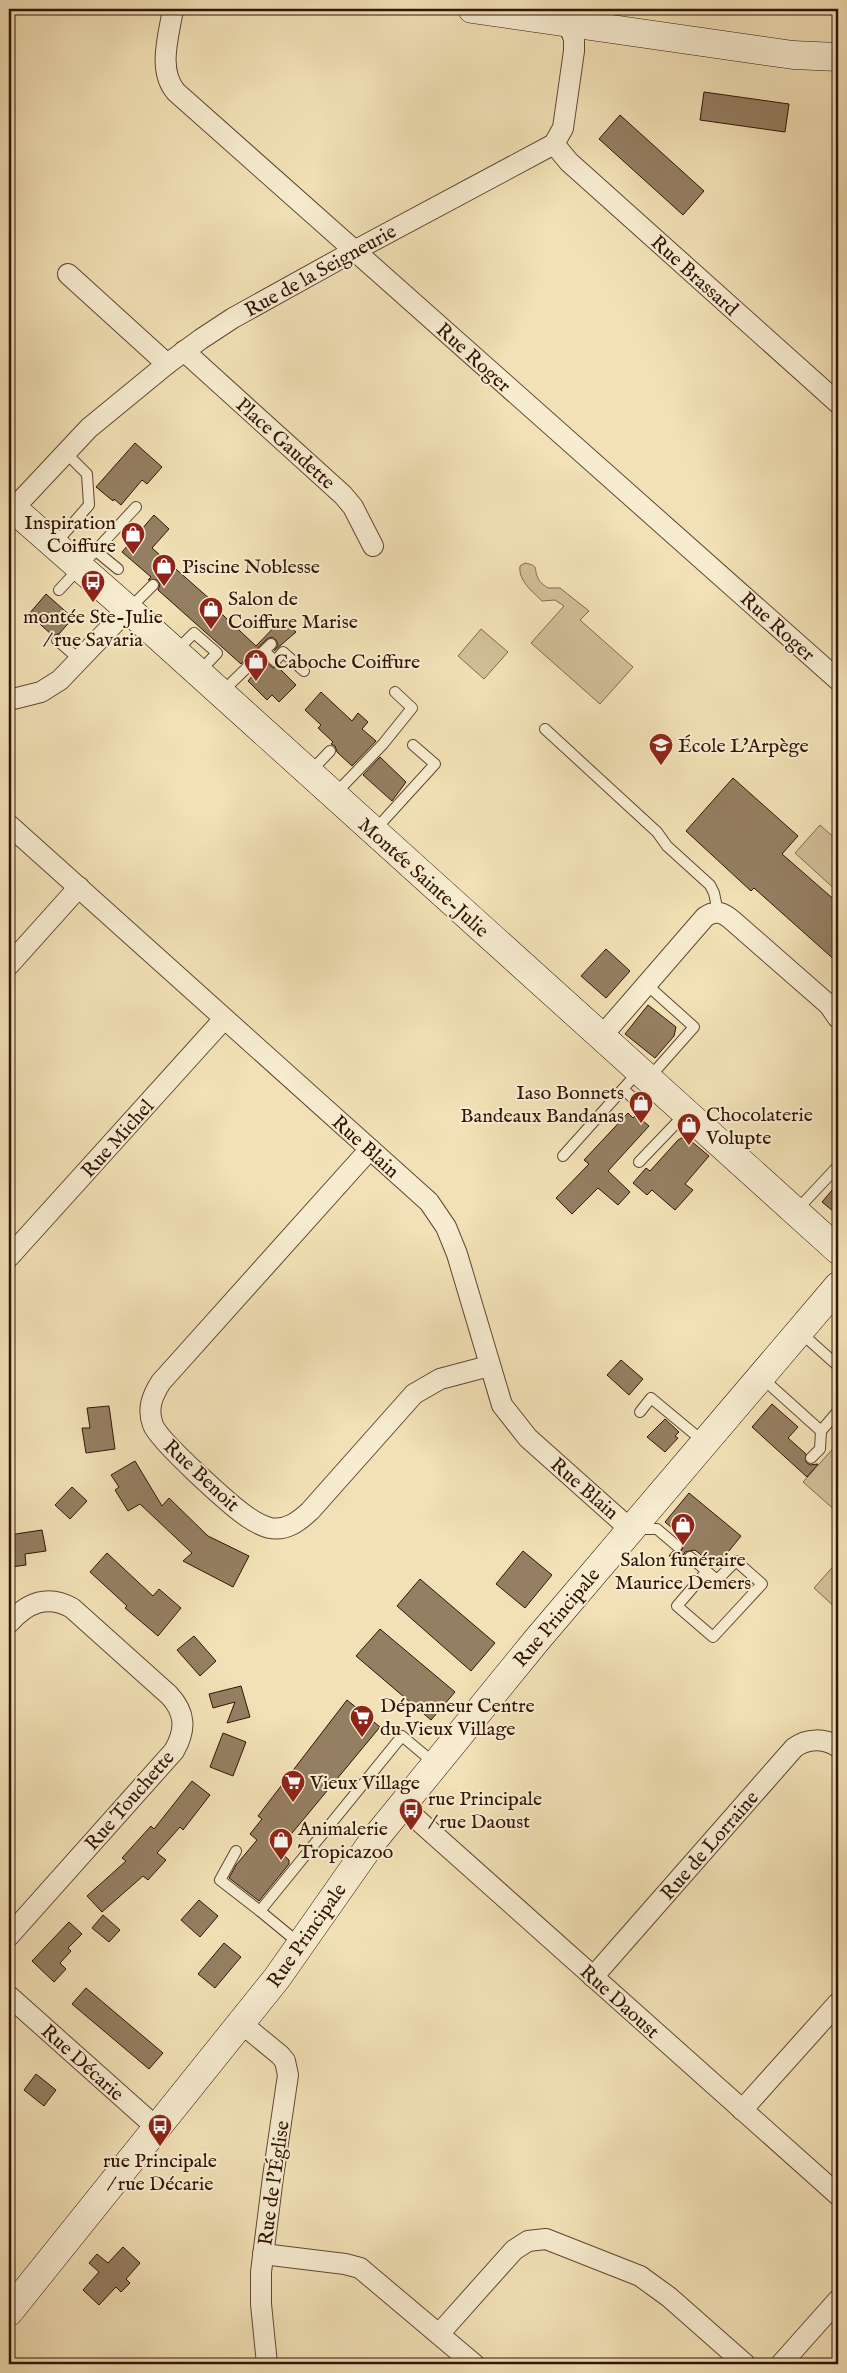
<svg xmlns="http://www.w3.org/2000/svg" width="847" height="2373" viewBox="0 0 847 2373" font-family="'IM FELL English',serif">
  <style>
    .green { fill: #d1be98; stroke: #81694f }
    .building { fill: #957f62; stroke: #311406 }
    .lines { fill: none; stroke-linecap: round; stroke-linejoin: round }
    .lane-casing { stroke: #614732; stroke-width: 12 }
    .street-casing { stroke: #614732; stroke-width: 22 }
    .secondary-casing { stroke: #311406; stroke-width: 29 }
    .lane { stroke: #f7ecd0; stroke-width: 10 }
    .street { stroke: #f7ecd0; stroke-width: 20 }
    .secondary { stroke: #f7ecd0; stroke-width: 28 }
    .labels { text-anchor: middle; stroke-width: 4; stroke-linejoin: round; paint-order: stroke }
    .street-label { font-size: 20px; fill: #311406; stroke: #f7ecd0 }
    .poi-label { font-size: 20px; fill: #311406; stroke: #f7ecd0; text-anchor: start }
  </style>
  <rect width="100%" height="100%" fill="#f2e1b6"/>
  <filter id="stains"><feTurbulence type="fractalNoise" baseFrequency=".004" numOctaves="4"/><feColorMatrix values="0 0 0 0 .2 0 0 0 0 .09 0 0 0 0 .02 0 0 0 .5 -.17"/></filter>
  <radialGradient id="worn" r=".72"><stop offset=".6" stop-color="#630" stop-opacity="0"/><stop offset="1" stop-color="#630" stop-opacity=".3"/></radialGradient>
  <g class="green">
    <path d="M525 563C540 566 533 568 538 578 539 582 545 586 548 588H560L589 611 580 620 633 667 600 704 531 643 564 606 555 600 542 601C533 592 518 581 520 566Z"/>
    <path d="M481 629 508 652 484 679 458 656Z"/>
    <path d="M820 825 838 841V892L795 853Z"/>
    <path d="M838 1443V1513L803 1482Z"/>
    <path d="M838 1561V1610L814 1588Z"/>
  </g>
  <g class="building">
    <path d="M704 92 789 104 785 132 700 120Z"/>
    <path d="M620 115 704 191 683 215 599 139Z"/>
    <path d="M135 443 162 467 147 484 142 480 121 505 114 499 113 501 96 487Z"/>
    <path d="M154 515 169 529 152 548 211 600 209 602 256 646 282 619 296 632 274 651 278 645 276 640 272 637 267 639 241 664 158 590 160 584 157 580H148L151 577 122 552Z"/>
    <path d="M46 594 73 618 59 634 52 635 29 614Z"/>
    <path d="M264 660 273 668 278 667 296 685 279 702 272 695 267 700 248 681 253 675 251 673Z"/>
    <path d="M321 692 352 721 358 713 368 722 362 729 376 741 352 766 337 752 335 746 331 744 333 742 318 728 321 725 305 710Z"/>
    <path d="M380 757 406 782 392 801 363 775Z"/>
    <path d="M733 778 798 836 782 854 838 903V963L754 888 751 891 686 831Z"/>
    <path d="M606 949 630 971 606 998 581 976Z"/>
    <path d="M648 1005 676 1027 674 1036 655 1058 625 1034Z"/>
    <path d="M628 1113 633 1118 636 1115 649 1126 608 1171 630 1192 618 1205 598 1188 572 1214 556 1198 589 1164 584 1160Z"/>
    <path d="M685 1136 709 1156 685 1184 693 1190 675 1210 652 1190 647 1195 633 1183 646 1168 650 1171 678 1140Z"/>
    <path d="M838 1183V1215L822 1202Z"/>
    <path d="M621 1360 643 1379 629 1395 607 1375Z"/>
    <path d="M772 1404 798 1427 788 1438 806 1454V1462L810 1465 818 1464 807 1477 752 1427Z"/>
    <path d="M109 1406 115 1449 86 1453 82 1428H90L87 1408Z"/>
    <path d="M665 1419 679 1432 675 1436 678 1438 665 1452 647 1437Z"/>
    <path d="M135 1461 162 1506 169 1498 208 1536 249 1556 233 1587 183 1561 192 1553 140 1504 128 1511 115 1490 119 1487 111 1475Z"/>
    <path d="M72 1487 87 1501 70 1519 55 1505Z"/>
    <path d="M689 1493 741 1536 716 1567 695 1550 685 1552 683 1556 685 1562 682 1566 669 1556 673 1551 679 1553 682 1550 684 1544 682 1541 684 1538 665 1522Z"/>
    <path d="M42 1530 46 1551 25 1554 26 1565 11 1567 9 1535Z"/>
    <path d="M523 1551 552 1575 525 1608 496 1584Z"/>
    <path d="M107 1553 153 1596 159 1589 181 1608 158 1636 125 1608 127 1606 90 1572Z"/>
    <path d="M420 1579 495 1643 471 1671 397 1606Z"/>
    <path d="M380 1629 455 1692 431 1720 356 1656Z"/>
    <path d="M194 1636 216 1661 200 1676 177 1650Z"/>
    <path d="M241 1686 250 1717 227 1723 235 1702 213 1708 209 1694Z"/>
    <path d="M347 1700 380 1727 278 1850 289 1860V1864L259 1901 229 1878 236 1865 257 1840 250 1834 262 1819 258 1816Z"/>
    <path d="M223 1733 246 1742 233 1776 210 1767Z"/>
    <path d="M192 1781 210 1795 183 1830 180 1827 157 1853 166 1860 148 1880 143 1876 102 1912 87 1896 126 1861 122 1858 151 1826 154 1829Z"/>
    <path d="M199 1900 218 1916 200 1937 181 1920Z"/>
    <path d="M103 1915 120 1930 109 1942 92 1928Z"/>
    <path d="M69 1922 82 1934 68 1948 71 1951 60 1963 66 1969 54 1982 32 1961Z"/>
    <path d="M224 1943 241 1957 215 1988 198 1974Z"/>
    <path d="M86 1988 163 2053 149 2069 72 2004Z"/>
    <path d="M36 2074 56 2090 44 2106 24 2090Z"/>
    <path d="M123 2247 140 2263 126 2279 130 2283 121 2292 116 2287 99 2305 83 2290 99 2272 89 2263 97 2254 108 2263Z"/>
  </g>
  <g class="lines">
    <defs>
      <g id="lane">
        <path d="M55 544 89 505 87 474 65 452"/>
        <path d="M96 551 118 569"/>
        <path d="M59 590 136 507"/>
        <path d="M129 609 153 585"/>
        <path d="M57 640 81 661"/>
        <path d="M176 651 194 633 217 653 199 672"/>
        <path d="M264 651 271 644"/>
        <path d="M222 692 264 651 275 661 283 652 304 671"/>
        <path d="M545 729 657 832 667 846 710 885 714 893 718 912"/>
        <path d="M310 772 330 751"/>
        <path d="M335 794 383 744 412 708 395 692"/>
        <path d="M374 831 435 764 413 745"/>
        <path d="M646 984 694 1027 648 1079"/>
        <path d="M623 1089 643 1107"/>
        <path d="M563 1156 639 1071"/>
        <path d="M639 1162 685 1114"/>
        <path d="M796 1211 838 1166"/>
        <path d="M800 1332 838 1366"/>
        <path d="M761 1377 821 1431 838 1411"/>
        <path d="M640 1412 651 1398 704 1442"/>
        <path d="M811 1458 820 1449 821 1431"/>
        <path d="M636 1529H657L677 1546"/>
        <path d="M690 1557 717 1580 736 1561 762 1584 713 1637 677 1606 707 1571"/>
        <path d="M236 1851 220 1880 260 1911"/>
        <path d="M300 1944 260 1911 402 1736 434 1763"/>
      </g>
      <g id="street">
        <path d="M173 9C169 35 157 70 176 92L838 680"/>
        <path d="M554 144 569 162 838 403"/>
        <path d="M68 274 167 364"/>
        <path d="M184 351 343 495 353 507 373 546"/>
        <path d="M13 509 89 428 167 364 201 339 233 318 354 251 554 144 563 128 574 51V39L564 13"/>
        <path d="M9 700 41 692 60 680 128 609"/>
        <path d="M9 825 429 1202 446 1227 457 1254 502 1405 528 1438 630 1529"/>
        <path d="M9 965 79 887"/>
        <path d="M601 1037 705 917C716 909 724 913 733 921L829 1005 838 1018"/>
        <path d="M370 1149 161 1382C152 1396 147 1409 153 1425 159 1441 232 1507 249 1518 255 1522 262 1526 270 1528 286 1531 298 1522 310 1511L414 1394 440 1379 489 1366"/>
        <path d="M9 1257 224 1019"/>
        <path d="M9 1623C27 1603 47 1594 72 1608L169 1695C186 1713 186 1730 174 1751L9 1936"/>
        <path d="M402 1806 838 2195"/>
        <path d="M593 1977 794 1748C807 1738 824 1738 838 1747"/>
        <path d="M9 1996 157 2128"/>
        <path d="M241 2023 280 2055 285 2061 288 2075 273 2177 261 2272V2304L267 2364"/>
        <path d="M742 2110 838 2003"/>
        <path d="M263 2254 345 2264 360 2268 474 2364"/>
        <path d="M439 2334 514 2250 528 2241 546 2239 640 2276 669 2297 745 2364"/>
        <path d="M781 2364 838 2300"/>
      </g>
      <g id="secondary">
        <path d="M472 9 793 55 838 57"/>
        <path d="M9 505 139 619 838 1250"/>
        <path d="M9 2312 277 1978 373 1841 536 1641 838 1286"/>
      </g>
    </defs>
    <use href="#lane" class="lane-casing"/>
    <use href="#street" class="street-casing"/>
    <use href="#secondary" class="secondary-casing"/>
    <use href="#lane" class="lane"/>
    <use href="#street" class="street"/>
    <use href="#secondary" class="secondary"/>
  </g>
  <defs>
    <symbol id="shop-pin" viewBox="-11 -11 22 30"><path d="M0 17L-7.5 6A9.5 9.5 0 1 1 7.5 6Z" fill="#8f2418" stroke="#f7ecd0"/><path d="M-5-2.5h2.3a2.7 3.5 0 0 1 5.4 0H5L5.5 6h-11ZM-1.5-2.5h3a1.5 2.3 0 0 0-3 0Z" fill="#fff"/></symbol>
    <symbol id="bus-pin" viewBox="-11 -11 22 30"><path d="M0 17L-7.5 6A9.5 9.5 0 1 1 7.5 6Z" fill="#8f2418" stroke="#f7ecd0"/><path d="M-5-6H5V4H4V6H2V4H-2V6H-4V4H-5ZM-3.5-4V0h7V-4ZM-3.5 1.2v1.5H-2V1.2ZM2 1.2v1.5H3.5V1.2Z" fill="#fff"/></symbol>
    <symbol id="school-pin" viewBox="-11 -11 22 30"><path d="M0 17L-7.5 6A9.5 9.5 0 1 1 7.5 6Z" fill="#8f2418" stroke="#f7ecd0"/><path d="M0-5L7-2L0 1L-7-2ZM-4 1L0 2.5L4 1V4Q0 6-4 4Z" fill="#fff"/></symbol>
    <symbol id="supermarket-pin" viewBox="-11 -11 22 30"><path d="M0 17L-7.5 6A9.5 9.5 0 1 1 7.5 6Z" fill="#8f2418" stroke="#f7ecd0"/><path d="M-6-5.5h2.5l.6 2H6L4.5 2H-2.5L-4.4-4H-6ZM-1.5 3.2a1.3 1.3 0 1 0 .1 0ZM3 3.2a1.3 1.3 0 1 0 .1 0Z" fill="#fff"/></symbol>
  </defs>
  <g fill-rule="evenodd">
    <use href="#shop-pin" x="119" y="520" width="28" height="38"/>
    <use href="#shop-pin" x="150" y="552" width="28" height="38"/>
    <use href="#bus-pin" x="79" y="568" width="28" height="38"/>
    <use href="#shop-pin" x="197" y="595" width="28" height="38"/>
    <use href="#shop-pin" x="242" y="647" width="28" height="38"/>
    <use href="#school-pin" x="647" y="731" width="28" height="38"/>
    <use href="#shop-pin" x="627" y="1089" width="28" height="38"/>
    <use href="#shop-pin" x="675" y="1111" width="28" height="38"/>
    <use href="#shop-pin" x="669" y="1511" width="28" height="38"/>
    <use href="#supermarket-pin" x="348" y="1703" width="28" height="38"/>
    <use href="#supermarket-pin" x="279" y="1768" width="28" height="38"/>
    <use href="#bus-pin" x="397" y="1796" width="28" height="38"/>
    <use href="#shop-pin" x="267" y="1826" width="28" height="38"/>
    <use href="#bus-pin" x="146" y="2112" width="28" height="38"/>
  </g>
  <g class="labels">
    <g class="street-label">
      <text transform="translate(320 270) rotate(-29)" y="7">Rue de la Seigneurie</text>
      <text transform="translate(695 275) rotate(42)" y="7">Rue Brassard</text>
      <text transform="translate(474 357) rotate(42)" y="7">Rue Roger</text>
      <text transform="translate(286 443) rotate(42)" y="7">Place Gaudette</text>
      <text transform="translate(778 626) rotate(42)" y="7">Rue Roger</text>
      <text transform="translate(424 877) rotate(42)" y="7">Montée Sainte-Julie</text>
      <text transform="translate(117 1138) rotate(-48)" y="7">Rue Michel</text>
      <text transform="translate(366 1146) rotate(42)" y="7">Rue Blain</text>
      <text transform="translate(202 1475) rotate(43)" y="7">Rue Benoit</text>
      <text transform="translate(585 1488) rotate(41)" y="7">Rue Blain</text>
      <text transform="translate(556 1617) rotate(-50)" y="7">Rue Principale</text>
      <text transform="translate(129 1800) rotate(-49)" y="7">Rue Touchette</text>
      <text transform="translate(709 1845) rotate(-49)" y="7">Rue de Lorraine</text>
      <text transform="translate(306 1935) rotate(-55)" y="7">Rue Principale</text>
      <text transform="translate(620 2001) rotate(42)" y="7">Rue Daoust</text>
      <text transform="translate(83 2062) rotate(42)" y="7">Rue Décarie</text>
      <text transform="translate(273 2183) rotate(-82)" y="7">Rue de l'Église</text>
    </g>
    <g class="poi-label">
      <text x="116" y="529" text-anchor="end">Inspiration<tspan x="116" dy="23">Coiffure</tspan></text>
      <text x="182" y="573">Piscine Noblesse</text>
      <text x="228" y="605">Salon de<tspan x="228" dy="23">Coiffure Marise</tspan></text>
      <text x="93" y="623" text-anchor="middle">montée Ste-Julie<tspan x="93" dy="23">/ rue Savaria</tspan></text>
      <text x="274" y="668">Caboche Coiffure</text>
      <text x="678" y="752">École L'Arpège</text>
      <text x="624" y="1099" text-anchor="end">Iaso Bonnets<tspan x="624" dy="23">Bandeaux Bandanas</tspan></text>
      <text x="706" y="1121">Chocolaterie<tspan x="706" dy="23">Volupte</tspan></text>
      <text x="683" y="1566" text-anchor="middle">Salon funéraire<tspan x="683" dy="23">Maurice Demers</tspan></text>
      <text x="380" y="1712">Dépanneur Centre<tspan x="380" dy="23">du Vieux Village</tspan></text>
      <text x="310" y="1789">Vieux Village</text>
      <text x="428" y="1805">rue Principale<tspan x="428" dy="23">/ rue Daoust</tspan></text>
      <text x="298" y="1835">Animalerie<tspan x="298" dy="23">Tropicazoo</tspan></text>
      <text x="160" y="2167" text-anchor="middle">rue Principale<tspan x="160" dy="23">/ rue Décarie</tspan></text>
    </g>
  </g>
  <rect width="847" height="2373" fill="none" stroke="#f2e1b6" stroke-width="30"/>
  <rect x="10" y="10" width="827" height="2353" fill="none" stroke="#311406" stroke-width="2.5"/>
  <rect x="15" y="15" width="817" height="2343" fill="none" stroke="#311406"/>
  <rect width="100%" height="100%" filter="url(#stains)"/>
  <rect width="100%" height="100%" fill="url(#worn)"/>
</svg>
